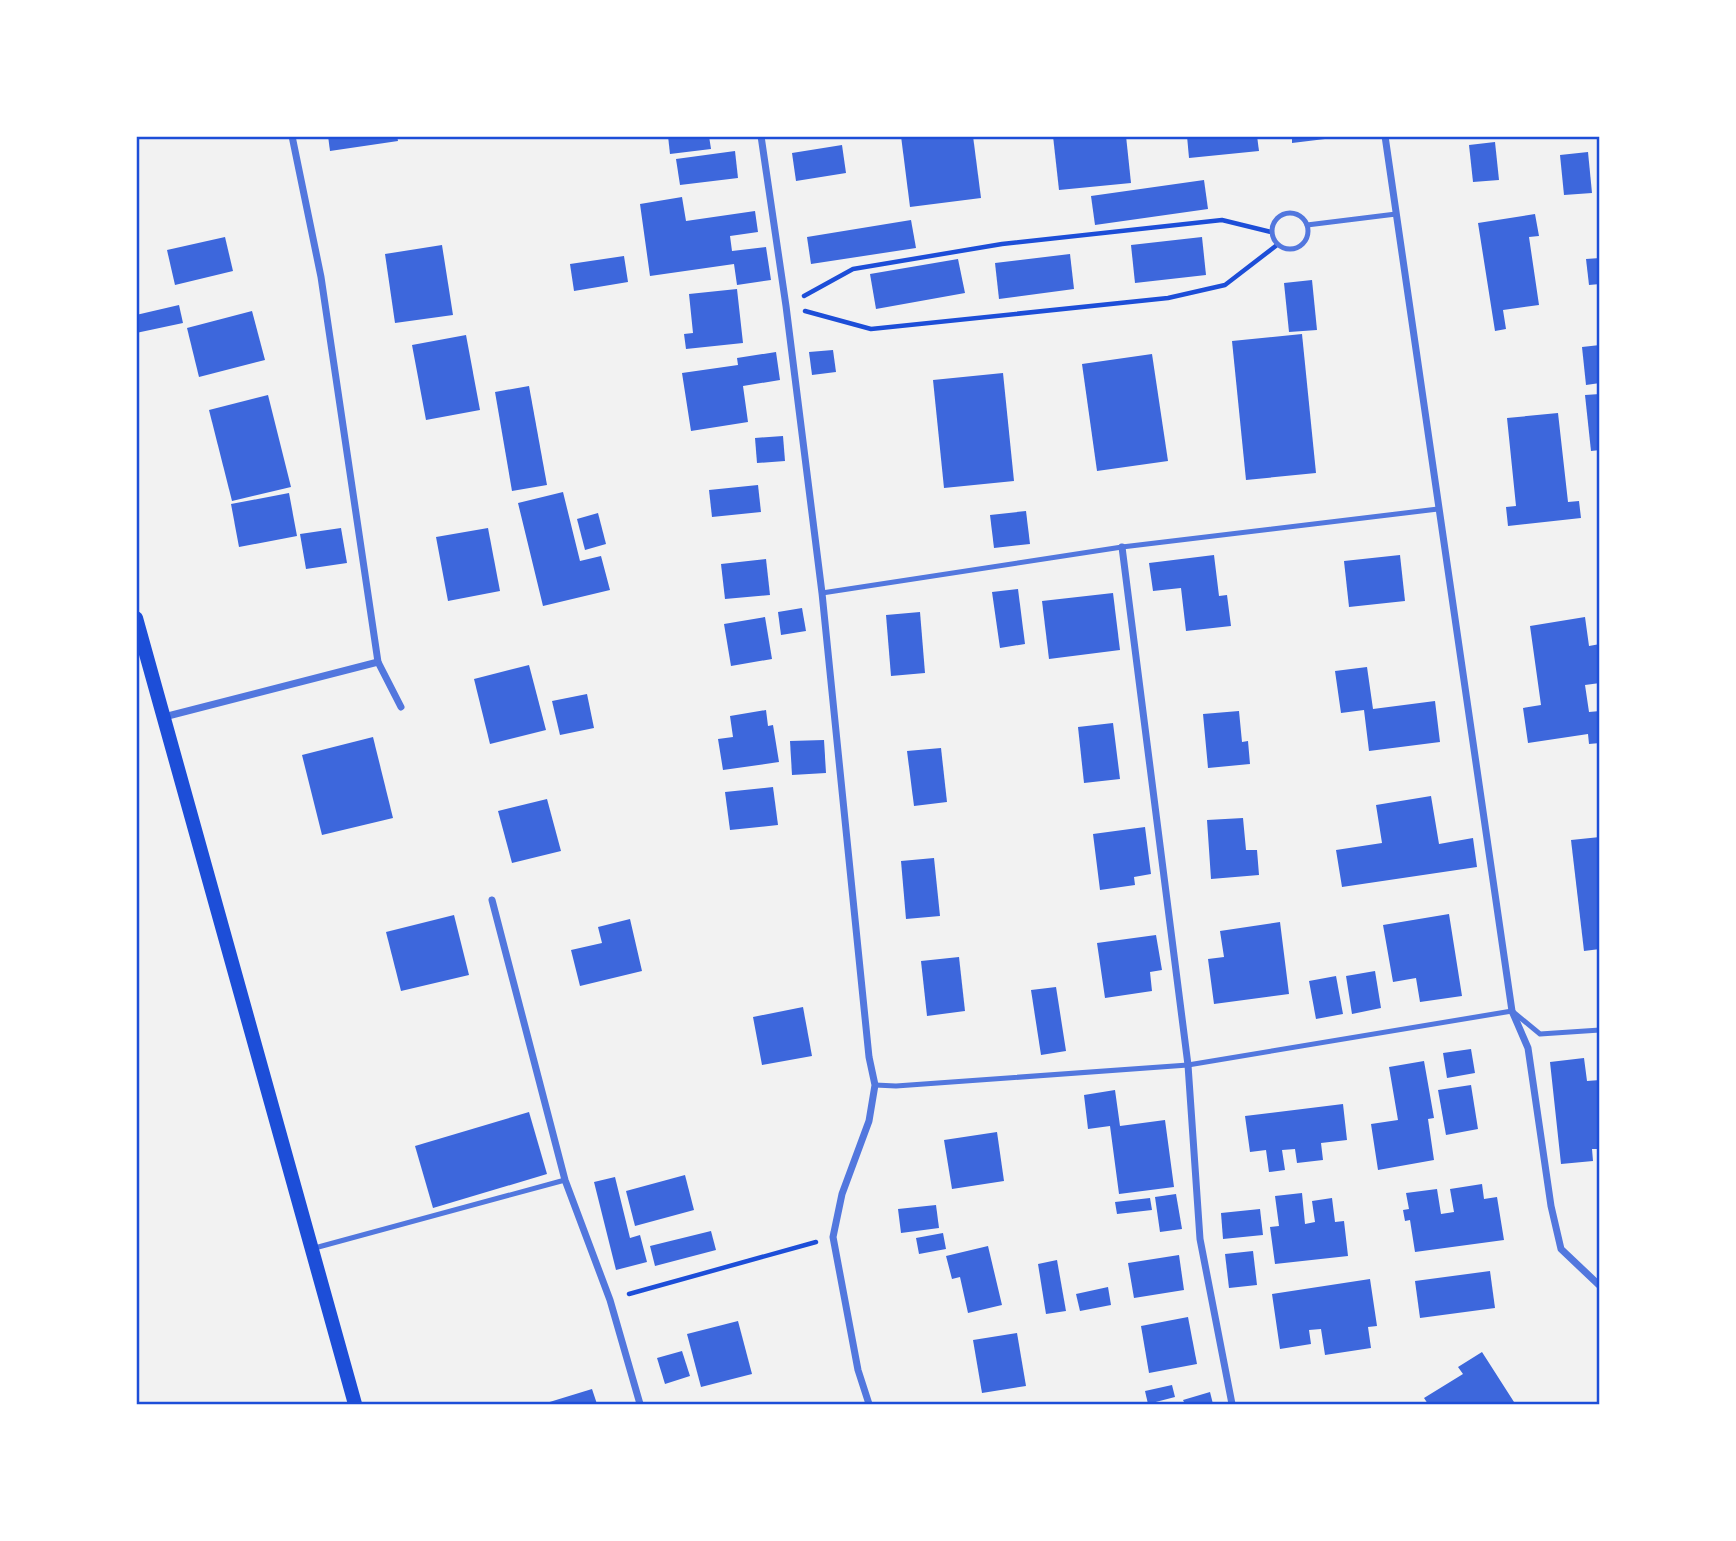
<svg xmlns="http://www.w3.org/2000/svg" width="1736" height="1541" viewBox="0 0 1736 1541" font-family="Arial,sans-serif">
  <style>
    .building { fill: #3d67dc }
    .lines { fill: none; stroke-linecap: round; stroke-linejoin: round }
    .path { stroke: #1d4ed8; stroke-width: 4.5 }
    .service { stroke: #5277de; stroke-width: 5 }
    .minor { stroke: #5277de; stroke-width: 7 }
    .secondary { stroke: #1d4ed8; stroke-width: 14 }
    .neatline { fill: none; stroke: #1d4ed8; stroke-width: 2.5 }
  </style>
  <rect width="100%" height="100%" fill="#f2f2f2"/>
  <g class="building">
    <path d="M328 136H397L398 141 330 151Z"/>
    <path d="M668 136H709L711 149 670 154Z"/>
    <path d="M901 136H973L981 198 910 207Z"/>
    <path d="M1053 136H1126L1131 183 1059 190Z"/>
    <path d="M1187 136H1257L1259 151 1189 158Z"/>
    <path d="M1292 136H1324L1325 139 1292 143Z"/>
    <path d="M1495 142 1499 180 1473 182 1469 145Z"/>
    <path d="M842 145 846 173 796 181 792 153Z"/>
    <path d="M735 151 738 178 680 185 676 159Z"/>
    <path d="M1588 152 1592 193 1564 195 1560 155Z"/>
    <path d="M1204 180 1208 209 1095 225 1091 196Z"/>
    <path d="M682 197 686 221 755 211 758 232 730 236 732 251 766 247 771 280 737 285 734 264 650 276 640 204Z"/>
    <path d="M1535 214 1539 236 1529 237 1539 305 1503 310 1506 329 1495 331 1478 223Z"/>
    <path d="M911 220 916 248 811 264 807 237Z"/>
    <path d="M225 237 233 271 175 285 167 250Z"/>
    <path d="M1202 237 1206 275 1135 283 1131 245Z"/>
    <path d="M442 245 453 315 395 323 385 254Z"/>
    <path d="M1070 254 1074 289 999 299 995 263Z"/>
    <path d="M624 256 628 282 574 291 570 264Z"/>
    <path d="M1600 258V284L1589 285 1586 259Z"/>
    <path d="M958 259 965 293 876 309 870 274Z"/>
    <path d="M1312 280 1317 330 1289 332 1284 283Z"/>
    <path d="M737 289 743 343 686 349 684 334 693 333 689 294Z"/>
    <path d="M179 305 183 323 136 333V315Z"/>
    <path d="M252 311 265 360 199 377 187 328Z"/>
    <path d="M1302 334 1316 473 1246 480 1232 341Z"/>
    <path d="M466 335 480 410 426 420 412 345Z"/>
    <path d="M1600 345V383L1586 385 1582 347Z"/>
    <path d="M833 350 836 372 812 375 809 352Z"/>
    <path d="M776 352 780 380 743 386 748 422 691 431 682 373 738 365 737 358Z"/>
    <path d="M1152 354 1168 461 1097 471 1082 364Z"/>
    <path d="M1003 373 1014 481 944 488 933 380Z"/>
    <path d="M529 386 547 485 512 491 495 392Z"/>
    <path d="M1600 394V450L1591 451 1585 395Z"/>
    <path d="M268 395 291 487 232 501 209 410Z"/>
    <path d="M1558 413 1568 502 1579 501 1581 518 1508 526 1506 507 1516 506 1507 418Z"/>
    <path d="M783 436 785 461 757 463 755 438Z"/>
    <path d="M758 485 761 512 712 517 709 490Z"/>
    <path d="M563 492 580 561 601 556 610 590 543 606 518 503Z"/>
    <path d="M289 493 297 536 239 547 231 504Z"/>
    <path d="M1026 511 1030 544 994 548 990 515Z"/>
    <path d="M598 513 606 544 585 550 577 519Z"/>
    <path d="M341 528 347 563 306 569 300 534Z"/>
    <path d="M488 528 500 591 448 601 436 537Z"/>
    <path d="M1214 555 1219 596 1227 595 1231 626 1186 631 1181 588 1153 591 1149 563Z"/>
    <path d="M1400 555 1405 601 1349 607 1344 561Z"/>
    <path d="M766 559 770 595 725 599 721 564Z"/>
    <path d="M1018 589 1025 644 1000 648 992 592Z"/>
    <path d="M1113 593 1120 650 1049 659 1042 601Z"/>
    <path d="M802 608 806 631 781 635 778 612Z"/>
    <path d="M920 612 925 673 891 676 886 615Z"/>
    <path d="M765 617 772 659 731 666 724 624Z"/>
    <path d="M1585 617 1589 646 1600 644V683L1585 685 1589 712 1600 711V743L1589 744 1588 734 1528 743 1523 708 1541 705 1530 626Z"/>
    <path d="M529 665 546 730 490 744 474 679Z"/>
    <path d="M1367 667 1373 709 1435 701 1440 742 1369 751 1364 710 1341 713 1335 671Z"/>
    <path d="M587 694 594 728 560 735 552 701Z"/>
    <path d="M766 710 768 726 773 725 779 762 723 770 718 739 733 737 730 716Z"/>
    <path d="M1239 711 1242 742 1248 741 1250 764 1208 768 1203 714Z"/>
    <path d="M1113 723 1120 779 1084 783 1078 727Z"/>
    <path d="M373 737 393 818 322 835 302 755Z"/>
    <path d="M824 740 826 773 792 775 790 741Z"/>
    <path d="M941 748 947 802 914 806 907 751Z"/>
    <path d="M773 787 778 825 730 830 725 792Z"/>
    <path d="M1431 796 1439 844 1473 838 1477 867 1342 887 1336 850 1382 843 1376 805Z"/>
    <path d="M547 799 561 851 512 863 498 811Z"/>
    <path d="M1243 818 1246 850H1257L1259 875 1211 879 1207 820Z"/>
    <path d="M1145 827 1151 874 1134 877 1135 885 1100 890 1093 834Z"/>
    <path d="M1600 837V949L1584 951 1571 840Z"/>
    <path d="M934 858 940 916 906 919 901 861Z"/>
    <path d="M1449 914 1462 996 1420 1002 1416 978 1393 982 1383 925Z"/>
    <path d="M454 915 469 975 401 991 386 932Z"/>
    <path d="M630 919 642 971 580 986 571 950 602 943 598 927Z"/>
    <path d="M1280 922 1289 994 1214 1004 1208 959 1224 957 1220 931Z"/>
    <path d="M1156 935 1162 970 1150 972 1152 991 1105 998 1097 943Z"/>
    <path d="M959 957 965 1011 927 1016 921 961Z"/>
    <path d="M1375 971 1381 1008 1352 1014 1346 976Z"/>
    <path d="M1336 976 1343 1014 1316 1019 1309 981Z"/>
    <path d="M1056 987 1066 1051 1041 1055 1031 990Z"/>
    <path d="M803 1007 812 1056 762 1065 753 1017Z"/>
    <path d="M1471 1049 1475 1073 1447 1078 1443 1053Z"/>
    <path d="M1584 1058 1587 1081 1600 1080V1149H1592L1593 1161 1561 1164 1550 1062Z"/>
    <path d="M1424 1061 1434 1118 1428 1119 1434 1160 1378 1170 1371 1124 1398 1120 1389 1067Z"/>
    <path d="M1471 1085 1478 1129 1446 1135 1438 1090Z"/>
    <path d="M1115 1090 1120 1126 1165 1120 1174 1187 1119 1194 1110 1126 1088 1129 1084 1095Z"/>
    <path d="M1343 1104 1347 1140 1321 1143 1323 1160 1297 1163 1295 1149 1282 1150 1285 1170 1269 1172 1266 1150 1250 1152 1245 1116Z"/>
    <path d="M529 1112 547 1174 433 1208 415 1146Z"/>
    <path d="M997 1132 1004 1181 952 1189 944 1140Z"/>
    <path d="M685 1175 694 1210 635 1226 626 1191Z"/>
    <path d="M615 1177 630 1238 640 1235 647 1262 616 1270 594 1182Z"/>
    <path d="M1482 1184 1484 1199 1497 1197 1504 1240 1415 1252 1410 1220 1405 1221 1403 1210 1409 1209 1406 1193 1437 1189 1441 1214 1454 1212 1450 1189Z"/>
    <path d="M1302 1193 1305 1224 1315 1222 1312 1201 1332 1198 1335 1222 1344 1221 1348 1256 1275 1264 1270 1227 1279 1226 1275 1196Z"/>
    <path d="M1176 1194 1182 1229 1160 1232 1155 1197Z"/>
    <path d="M1150 1198 1152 1210 1117 1214 1115 1202Z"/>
    <path d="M936 1205 939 1228 901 1233 898 1209Z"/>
    <path d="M1260 1209 1263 1235 1223 1239 1221 1213Z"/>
    <path d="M711 1231 716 1250 655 1266 650 1246Z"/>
    <path d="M943 1233 946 1249 919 1254 916 1238Z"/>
    <path d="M988 1246 1002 1305 968 1313 960 1277 952 1279 946 1256Z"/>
    <path d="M1253 1251 1257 1285 1229 1288 1225 1254Z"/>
    <path d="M1179 1255 1184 1290 1134 1298 1128 1263Z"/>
    <path d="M1057 1260 1066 1311 1046 1314 1038 1264Z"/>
    <path d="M1490 1271 1495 1308 1420 1318 1415 1281Z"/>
    <path d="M1370 1279 1377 1326 1368 1327 1371 1348 1325 1355 1321 1329 1309 1330 1311 1344 1280 1349 1272 1294Z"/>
    <path d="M1108 1287 1111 1305 1080 1311 1076 1294Z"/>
    <path d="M1188 1317 1197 1364 1149 1373 1141 1326Z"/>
    <path d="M738 1321 752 1374 701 1387 687 1334Z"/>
    <path d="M1017 1333 1026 1386 982 1393 973 1340Z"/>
    <path d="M682 1351 690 1376 665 1384 657 1358Z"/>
    <path d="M1482 1352 1514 1402 1511 1404H1428L1424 1398 1463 1374 1458 1367Z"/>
    <path d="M1172 1385 1175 1397 1148 1404 1145 1391Z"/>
    <path d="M592 1389 597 1404H543Z"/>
    <path d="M1210 1392 1213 1404H1185L1183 1400Z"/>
  </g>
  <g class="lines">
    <g class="path">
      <path d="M804 296 853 269 1002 244 1222 220 1271 232"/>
      <path d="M805 311 871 329 1168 298 1225 285 1277 245"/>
      <path d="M629 1294 816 1242"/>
    </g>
    <g class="service">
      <circle cx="1290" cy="231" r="18"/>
      <path d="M1307 225 1396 214"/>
      <path d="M822 593 1122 547 1438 509"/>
      <path d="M875 1085 896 1086 1188 1065 1512 1011 1540 1034 1600 1030"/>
      <path d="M311 1249 565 1180"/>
    </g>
    <g class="minor">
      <path d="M292 136 321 277 378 662 401 707"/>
      <path d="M761 136 786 306 822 593 869 1057 875 1085 869 1121 842 1194 833 1237 858 1370 869 1404"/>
      <path d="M1385 136 1512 1011 1528 1048 1551 1206 1561 1249 1600 1286"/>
      <path d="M1122 547 1188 1065 1200 1239 1232 1404"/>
      <path d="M164 717 378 662"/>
      <path d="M492 900 565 1180 610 1300 640 1404"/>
    </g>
    <path class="secondary" d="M136 618 355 1404"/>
  </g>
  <rect width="1736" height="1541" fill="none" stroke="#ffffff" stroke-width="276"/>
  <rect x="138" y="138" width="1460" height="1265" class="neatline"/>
</svg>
